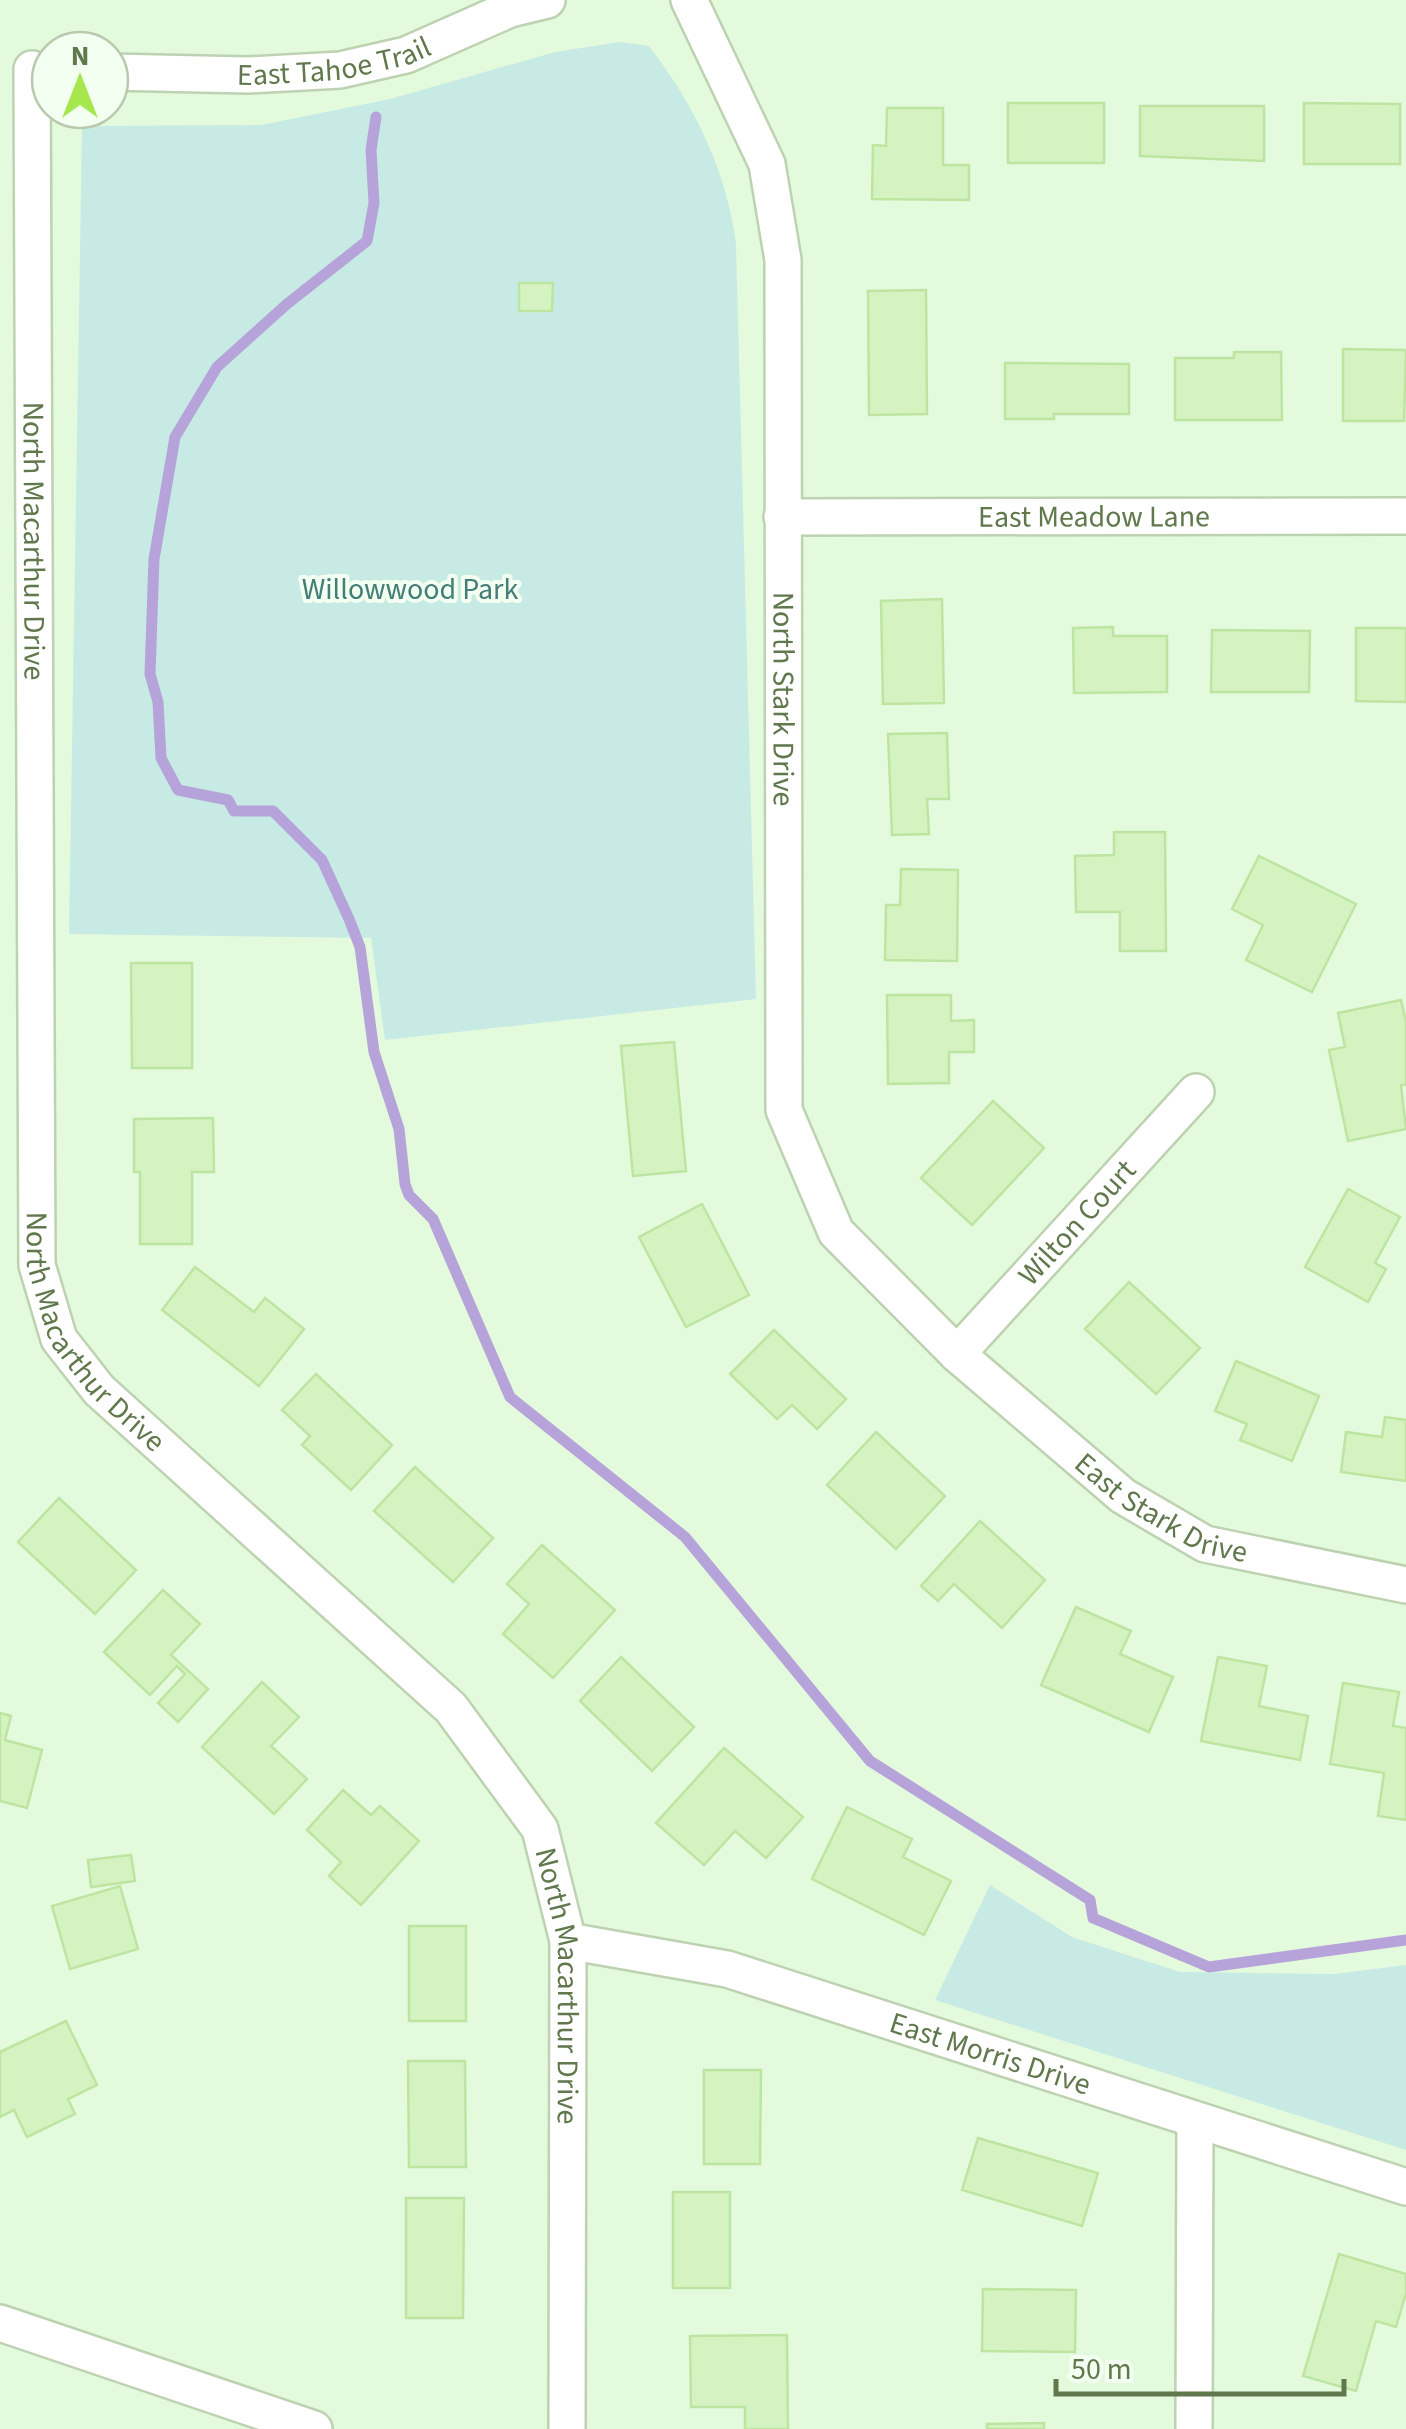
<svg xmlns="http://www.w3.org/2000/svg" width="1406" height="2429" viewBox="0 0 1406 2429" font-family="'Source Sans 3',sans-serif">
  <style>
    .residential { fill: #e4fadd; fill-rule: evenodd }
    .green { fill: #c7ebe4 }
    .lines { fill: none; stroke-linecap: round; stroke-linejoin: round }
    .stream { stroke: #b6a3d9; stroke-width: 11 }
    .building { fill: #d5f3c0; stroke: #bde5a1; stroke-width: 2.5 }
    .street-casing { stroke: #bdd2b1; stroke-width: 40 }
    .street { stroke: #fff; stroke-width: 35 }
    .labels { text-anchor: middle; stroke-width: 8; stroke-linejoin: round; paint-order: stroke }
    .street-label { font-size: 30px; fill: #60784c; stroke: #f3fff0 }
    .park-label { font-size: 30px; fill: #437e78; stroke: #f3fff0 }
  </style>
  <rect width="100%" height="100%" fill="#edfde9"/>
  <path class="residential" d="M0 0H1406V2429H0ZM50 50H110V110H50Z"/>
  <g class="green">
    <path d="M620 42 649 46C694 104 727 171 736 244L756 999 385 1040 371 938 69 934 82 126 261 125 390 99 555 52Z"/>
    <path d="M990 1885 1072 1937 1180 1972 1335 1974 1406 1965V2150L935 2000Z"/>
  </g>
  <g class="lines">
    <path class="stream" d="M376 117 371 150 374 203 367 241 287 304 217 367 175 437 154 559 150 674 158 702 161 758 178 790 228 800 234 811H273L322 860 349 919 360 947 374 1052 399 1129 405 1184 409 1195 433 1219 510 1397 685 1537 870 1761 1090 1900 1093 1918 1209 1967 1406 1940"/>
  </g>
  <g class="building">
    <rect x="1008" y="103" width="96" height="60"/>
    <path d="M1304 103 1400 104V164H1304Z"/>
    <path d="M1140 106H1264V161L1140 156Z"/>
    <path d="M887 108H943V165H969V200L872 199 873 145 886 146Z"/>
    <path d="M519 283H553L552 311H519Z"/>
    <path d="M926 290 927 414 869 415 868 291Z"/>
    <path d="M1343 349 1406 350 1404 421H1343Z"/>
    <path d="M1234 352H1281L1282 420H1175V358H1234Z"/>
    <path d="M1005 363 1129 364V414H1054V419H1005Z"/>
    <path d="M942 599 944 703 883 704 881 601Z"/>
    <path d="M1113 627V636H1167V692L1074 693 1073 628Z"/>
    <path d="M1356 628H1406V702L1356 701Z"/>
    <path d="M1212 630 1310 631 1309 692H1211Z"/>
    <path d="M947 733 949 799H927L929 834 892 835 888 734Z"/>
    <path d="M1114 832H1165L1166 951H1120V912H1076L1075 856 1114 855Z"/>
    <path d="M1259 856 1356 904 1312 992 1246 960 1263 925 1232 909Z"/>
    <path d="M901 869 958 870 957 961 885 960 886 905H900Z"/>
    <path d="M131 963H192V1068H132Z"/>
    <path d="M887 995H951V1021L974 1020V1052H949V1083L888 1084Z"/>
    <path d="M1401 1000 1406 1022V1085H1401L1406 1129 1348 1141 1329 1050 1345 1047 1338 1013Z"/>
    <path d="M674 1042 686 1171 633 1176 621 1046Z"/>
    <path d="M993 1101 1044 1148 972 1225 921 1178Z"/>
    <path d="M213 1118 214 1172H192V1244H140V1172H134V1119Z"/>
    <path d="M1348 1189 1400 1217 1375 1263 1386 1269 1368 1302 1305 1267Z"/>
    <path d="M702 1204 749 1295 686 1327 639 1237Z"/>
    <path d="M195 1267 254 1312 265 1298 304 1329 259 1386 162 1310Z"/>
    <path d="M1129 1282 1200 1348 1156 1394 1085 1329Z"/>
    <path d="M774 1330 846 1399 817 1429 792 1405 777 1419 730 1374Z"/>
    <path d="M1236 1361 1319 1396 1292 1461 1240 1440 1247 1424 1215 1411Z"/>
    <path d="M316 1374 392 1445 351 1490 302 1445 310 1436 282 1410Z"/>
    <path d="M1385 1417 1406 1420V1481L1341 1472 1346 1432 1382 1437Z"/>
    <path d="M876 1432 945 1496 896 1549 827 1485Z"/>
    <path d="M415 1467 493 1538 453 1582 374 1511Z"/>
    <path d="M59 1498 136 1570 95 1614 18 1542Z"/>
    <path d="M980 1521 1045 1580 1002 1628 954 1584 938 1601 921 1586Z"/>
    <path d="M542 1545 615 1610 553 1678 503 1634 529 1604 507 1584Z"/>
    <path d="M163 1590 200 1624 171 1655 208 1689 178 1722 158 1703 185 1674 177 1666 150 1695 104 1652Z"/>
    <path d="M1076 1607 1131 1631 1120 1654 1173 1677 1149 1732 1041 1685Z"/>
    <path d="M621 1657 694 1727 652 1771 580 1701Z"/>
    <path d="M1218 1657 1267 1666 1259 1706 1308 1716 1300 1760 1201 1741Z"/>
    <path d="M262 1682 299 1717 271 1746 307 1779 274 1814 202 1747Z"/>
    <path d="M1343 1683 1399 1692 1393 1726 1406 1728V1820L1378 1816 1384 1773 1330 1764Z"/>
    <path d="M0 1713 11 1716 5 1740 42 1750 27 1808 0 1801Z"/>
    <path d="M724 1748 803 1817 766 1858 735 1831 704 1865 656 1823Z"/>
    <path d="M343 1790 371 1815 380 1806 419 1841 361 1905 329 1876 341 1862 307 1830Z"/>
    <path d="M847 1807 912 1839 903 1857 951 1881 924 1935 812 1879Z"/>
    <path d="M131 1855 135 1881 91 1887 88 1860Z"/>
    <path d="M120 1886 138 1949 70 1969 52 1906Z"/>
    <rect x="409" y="1926" width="57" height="95"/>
    <path d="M66 2021 97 2085 68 2099 75 2114 27 2137 14 2110 0 2117V2052Z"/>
    <path d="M408 2061H465L466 2167H409Z"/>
    <path d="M704 2070H761L760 2164H704Z"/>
    <path d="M978 2138 1098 2173 1082 2226 962 2190Z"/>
    <rect x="673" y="2192" width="57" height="96"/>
    <path d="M406 2198H464L463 2318H406Z"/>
    <path d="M1339 2254 1406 2274V2293L1396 2327 1376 2321 1356 2391 1303 2376Z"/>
    <path d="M983 2289 1076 2290 1075 2352 982 2351Z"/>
    <path d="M787 2335 788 2429H745V2407H691L690 2336Z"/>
    <path d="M1044 2423V2429H987V2424Z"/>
  </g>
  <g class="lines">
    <defs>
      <g id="street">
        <path id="s1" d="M689 0 767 164 783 260 784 1110 836 1232 957 1354 1123 1496 1205 1544 1406 1585"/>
        <path id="s2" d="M32 69 37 1265 59 1339 99 1390 451 1708 540 1829 568 1941 567 2429"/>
        <path id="s3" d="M110 72 248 75 340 70 406 55 510 9 547 0"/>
        <path id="s4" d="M782 517 1406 516"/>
        <path id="s5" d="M957 1354 1196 1092"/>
        <path id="s6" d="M568 1941 727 1969 1406 2187"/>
        <path d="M0 2323 314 2429"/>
        <path d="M1194 2429 1195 2122"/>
      </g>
    </defs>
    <use href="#street" class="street-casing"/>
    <use href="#street" class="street"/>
  </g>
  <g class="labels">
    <g class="street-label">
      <text dy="10" stroke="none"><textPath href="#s3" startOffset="225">East Tahoe Trail</textPath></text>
      <text dy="10" stroke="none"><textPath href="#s4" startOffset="312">East Meadow Lane</textPath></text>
      <text dy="10" stroke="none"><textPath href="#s2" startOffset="472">North Macarthur Drive</textPath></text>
      <text dy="10" stroke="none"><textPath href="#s1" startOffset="718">North Stark Drive</textPath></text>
      <text dy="10" stroke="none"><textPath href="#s5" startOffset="178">Wilton Court</textPath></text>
      <text dy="10" stroke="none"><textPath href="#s2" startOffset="1282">North Macarthur Drive</textPath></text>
      <text dy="10" stroke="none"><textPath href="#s1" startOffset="1692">East Stark Drive</textPath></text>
      <text dy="10" stroke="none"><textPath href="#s2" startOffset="2122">North Macarthur Drive</textPath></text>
      <text dy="10" stroke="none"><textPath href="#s6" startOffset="438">East Morris Drive</textPath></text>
    </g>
    <g class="park-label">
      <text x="410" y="599">Willowwood Park</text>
    </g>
  </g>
  <g transform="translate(80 80)"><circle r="48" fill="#f3fff0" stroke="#b8c9ae" stroke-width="2.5"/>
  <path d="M0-8L18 38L0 25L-18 38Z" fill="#a6e74e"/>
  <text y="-15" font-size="28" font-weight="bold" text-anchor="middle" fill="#60784c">N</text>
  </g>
  <path d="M1056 2379v15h288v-15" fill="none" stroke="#60784c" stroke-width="5"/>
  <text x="1071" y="2379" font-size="30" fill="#60784c" stroke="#f3fff0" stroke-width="8" paint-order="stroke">50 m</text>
</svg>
